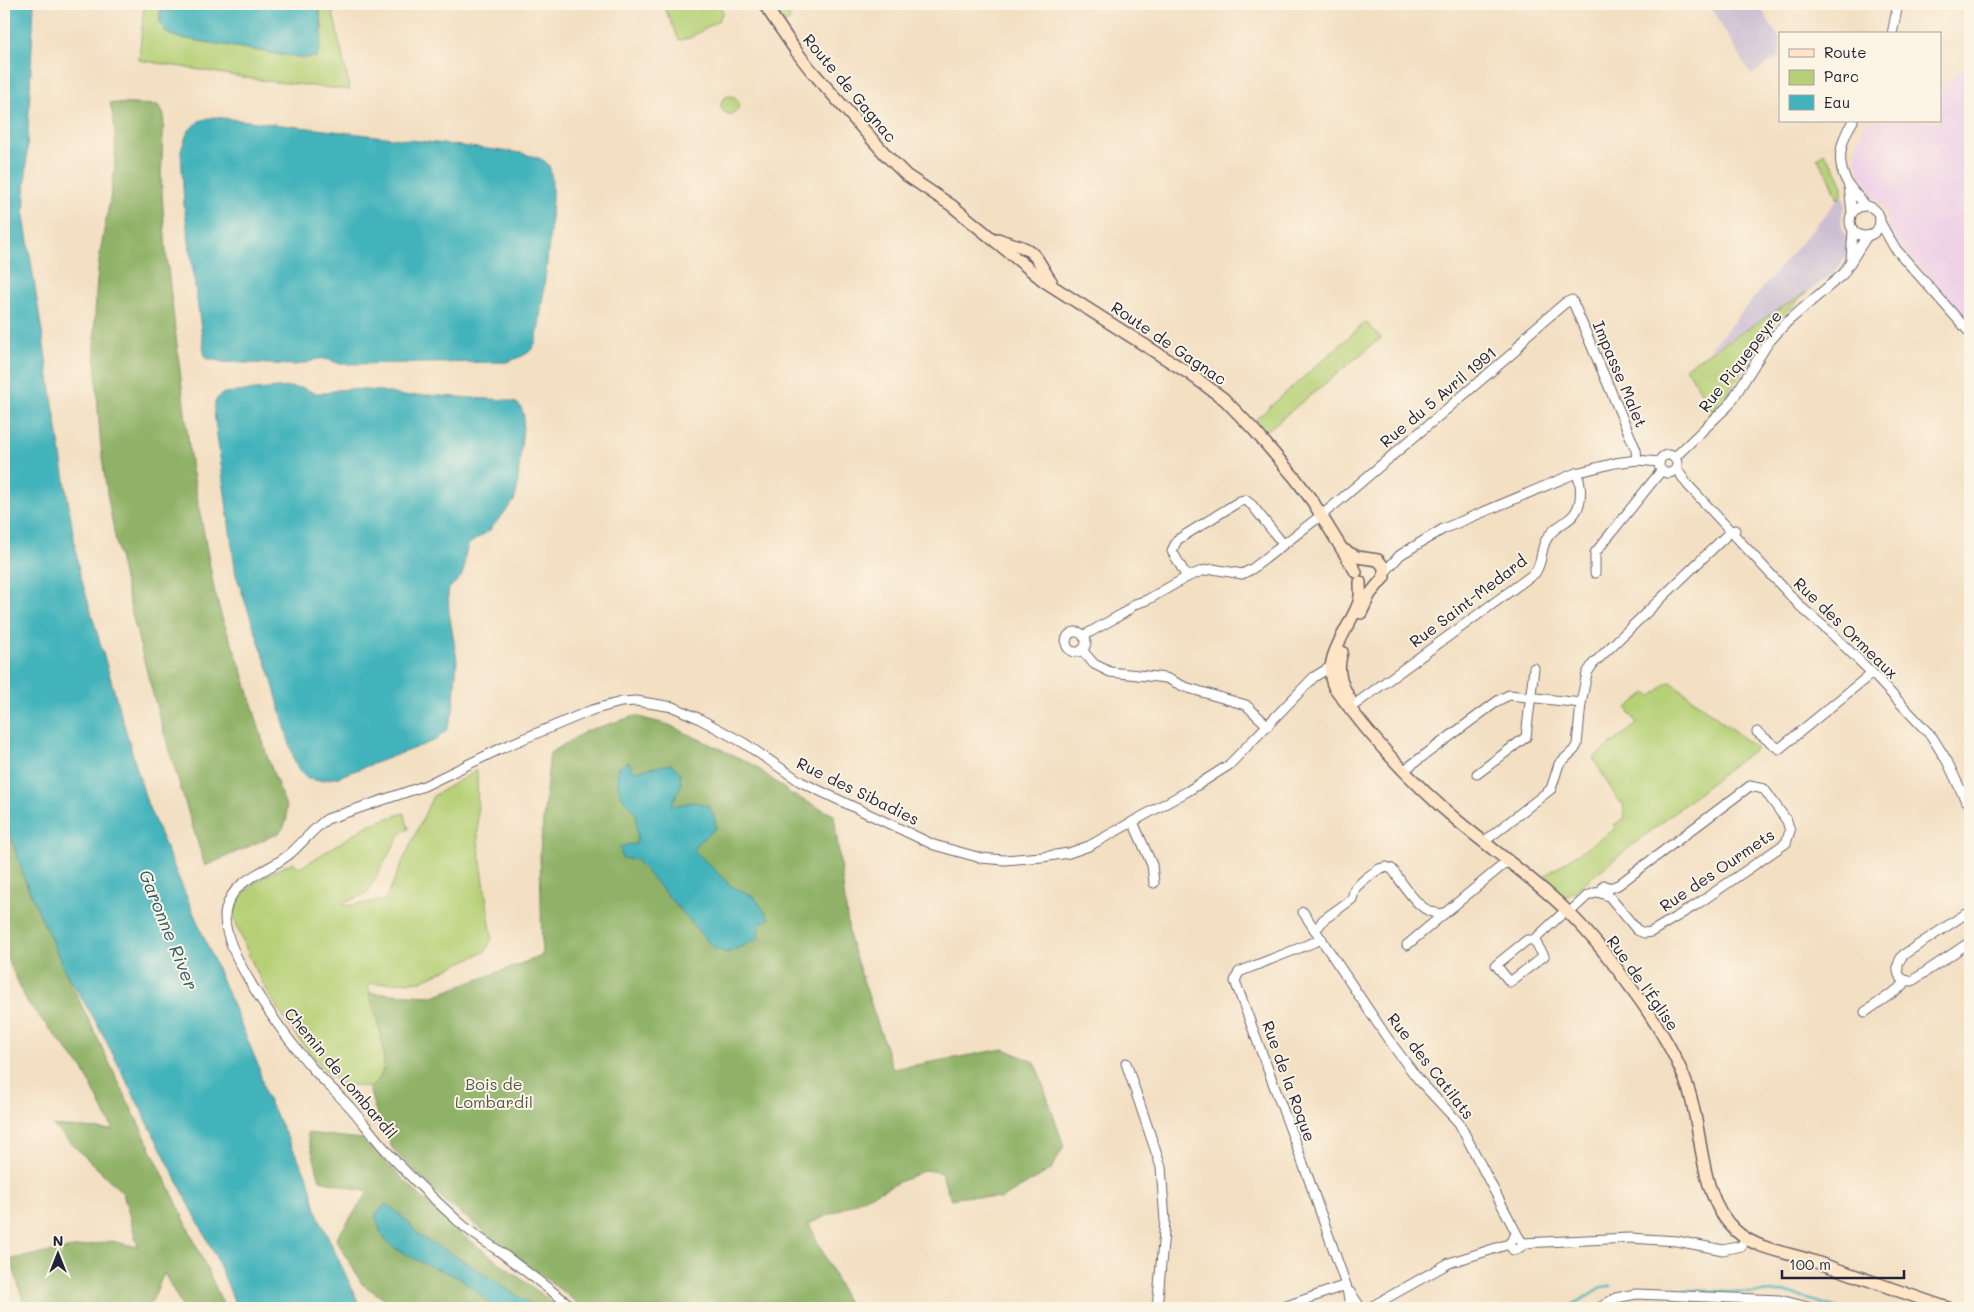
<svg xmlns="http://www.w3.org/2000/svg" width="1974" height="1312" viewBox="0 0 1974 1312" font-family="Mali,sans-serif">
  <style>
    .built { fill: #eed0e7 }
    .industrial { fill: #ccbed3 }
    .green { fill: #b5d076; stroke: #6c7958 }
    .forest { fill: #90b267; stroke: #596a51 }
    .water { fill: #43b3bb; stroke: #326a7b }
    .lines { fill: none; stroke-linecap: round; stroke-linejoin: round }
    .stream { stroke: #43b3bb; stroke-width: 2.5 }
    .street-casing { stroke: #6b646a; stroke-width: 11 }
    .secondary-casing { stroke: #6b646a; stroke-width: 14 }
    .street { stroke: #fff; stroke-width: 9 }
    .secondary { stroke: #ffe4c6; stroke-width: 11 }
    .labels { text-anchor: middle; stroke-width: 4; stroke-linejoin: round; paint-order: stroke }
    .street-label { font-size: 16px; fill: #22223b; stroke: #fcf5e5 }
    .park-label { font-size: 16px; fill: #4e564d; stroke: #fcf5e5 }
    .water-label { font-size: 18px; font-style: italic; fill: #2f5c6e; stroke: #fcf5e5 }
  </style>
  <rect width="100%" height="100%" fill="#fcf5e5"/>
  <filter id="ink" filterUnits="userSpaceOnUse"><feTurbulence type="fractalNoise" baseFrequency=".02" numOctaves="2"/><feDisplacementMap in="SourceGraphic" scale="10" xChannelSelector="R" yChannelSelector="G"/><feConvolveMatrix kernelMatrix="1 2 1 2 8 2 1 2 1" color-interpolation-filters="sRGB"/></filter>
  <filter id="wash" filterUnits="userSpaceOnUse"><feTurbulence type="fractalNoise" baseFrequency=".0096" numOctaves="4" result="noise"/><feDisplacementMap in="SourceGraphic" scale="20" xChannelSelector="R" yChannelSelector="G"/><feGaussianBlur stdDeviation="1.12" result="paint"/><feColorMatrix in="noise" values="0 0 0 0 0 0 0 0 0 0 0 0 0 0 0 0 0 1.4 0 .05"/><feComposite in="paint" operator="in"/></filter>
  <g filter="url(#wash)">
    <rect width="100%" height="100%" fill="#f3dfc2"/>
    <path class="built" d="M1970 64V325L1891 236 1887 228 1888 219 1885 209 1878 201 1870 198V189L1860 173 1855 156 1858 140 1867 121H1940V87Z"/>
    <g class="industrial">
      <path d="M1709 4H1758L1780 39V56L1751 75Z"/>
      <path d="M1842 196 1846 205 1842 212 1841 222 1843 231 1848 237V246L1845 258 1834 273 1807 292 1707 353 1838 199Z"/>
    </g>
    <g class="green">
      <path d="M144 4H160V23L168 34 284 56 323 29 318 4H331L350 90 267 81 139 60Z"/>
      <path d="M663 4H719L723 12 719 20 690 38 679 40Z"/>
      <path d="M772 4H782L791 19 785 24Z"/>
      <circle cx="730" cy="105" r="9"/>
      <path d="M1824 153C1834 167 1844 179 1842 196L1838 199 1831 181 1817 158Z"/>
      <path d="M1807 292 1772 325 1724 398 1713 412 1686 367Z"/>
      <path d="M1366 322 1381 338 1265 432 1255 420Z"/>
      <path d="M1671 682 1756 748 1563 900 1543 881V877L1615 829 1614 825 1625 818 1623 803 1619 802 1593 758 1637 724 1627 708 1646 693 1651 697 1667 683Z"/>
      <path d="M477 770 478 841 492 938 486 951 421 981 368 984C373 1006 389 1053 382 1073 380 1080 375 1083 369 1088L354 1085 344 1088C332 1077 319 1065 309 1052 277 1013 246 959 232 910 247 882 266 876 293 862L300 868 370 824 404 813 409 829 401 833 367 893 342 904 345 906 385 900 433 796Z"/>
    </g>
    <g class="forest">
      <path d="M110 103 158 105 164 115 161 179 166 252 191 463 214 589 222 618 242 670 268 759 286 806 287 818 284 827 279 833 205 866C166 743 128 619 107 492 99 444 97 395 95 347 94 317 96 284 100 254 108 202 124 155 110 103Z"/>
      <path d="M635 716 669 725 754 765 791 794 834 815 850 941 893 1069 1004 1049 1035 1062 1064 1146 1052 1169 1001 1199 970 1196 951 1199 941 1173 925 1170 809 1224 850 1308H584L446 1202 400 1157 392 1148 374 1106 369 1088C375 1083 379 1080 382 1073 390 1052 375 1014 369 993L433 996 542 956 540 851 550 753 586 731Z"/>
      <path d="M4 815 26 883 65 971 174 1197 225 1308H183L164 1273 149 1308H25L11 1259 112 1241 138 1247 123 1193 53 1126 113 1130 83 1069 27 1002 4 951Z"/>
      <path d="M307 1133 362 1139 453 1228 560 1308H397L362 1284 336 1239 368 1192 320 1180Z"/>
    </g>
    <g class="water">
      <path d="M4 4H34L24 216 79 571 147 803 258 1065 265 1094 308 1178 317 1213 361 1308H237L216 1257 99 1027 65 971 26 883 4 815Z"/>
      <path d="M160 4H318C322 25 325 36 317 57L304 58 179 38C159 32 159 23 160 4Z"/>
      <path d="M214 117 521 153C530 156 544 157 549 166 559 186 542 299 539 327 534 353 531 353 507 362L340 364C314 353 319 362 295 365L223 362 205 358 184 205 181 150 188 131 199 121Z"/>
      <path d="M288 387 303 388 314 393H326L337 390 350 389 382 391 403 396 426 395 505 400C518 402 521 404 524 417L517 490 514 501 489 531 469 544 465 555 464 569 461 577 448 590 449 612 457 660 453 712 447 730 436 740 338 777C316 782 306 784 295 763L271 677 236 575 214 413C214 403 215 398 224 393Z"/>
      <path d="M628 762 634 771 671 764 680 772 681 785 671 806 694 802 707 805 714 816 716 828 696 844 694 850 731 886 754 897 770 919 762 922 757 933 760 938 727 953 714 948 636 860 622 858 620 848 626 845 636 844 637 837 636 813C618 794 618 793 617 768Z"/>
      <path d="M386 1204 402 1216 421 1237 461 1259 536 1308H496L460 1278 422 1263 391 1246 381 1233 375 1216Z"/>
    </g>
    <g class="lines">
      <g class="stream">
        <path d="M1685 1290 1752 1293 1784 1292 1837 1308"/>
        <path d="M1567 1308 1601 1287 1611 1286"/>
      </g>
    </g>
  </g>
  <g filter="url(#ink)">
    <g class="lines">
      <defs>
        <g id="street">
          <path d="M1892 34 1898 4"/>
          <path d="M1853 121C1840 141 1835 162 1848 184 1853 192 1860 198 1865 205"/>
          <path d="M1849 186 1852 212"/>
          <circle cx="1865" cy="221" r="15"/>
          <path d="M1880 222 1894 247 1970 333"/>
          <path d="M1851 260 1853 231"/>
          <circle cx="1668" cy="464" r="9"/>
          <path d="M1674 458 1729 405 1768 343 1787 322 1843 274 1867 236"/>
          <path d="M1676 468 1687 484 1802 608 1831 633 1872 673 1932 737 1947 761 1965 799 1970 804"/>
          <path d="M1385 572 1400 555 1443 529 1576 473 1615 463 1637 460 1659 462"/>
          <path d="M1595 573V553L1661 471"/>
          <path d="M1187 577 1172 551 1177 540 1240 501 1245 500 1252 505 1283 544"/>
          <circle cx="1076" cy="642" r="10"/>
          <path d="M1083 636 1124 613 1135 604 1147 600 1187 577 1202 571 1213 569 1242 574 1252 569 1333 506 1515 351 1526 336 1565 303 1572 300 1636 450 1637 460"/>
          <path d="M1082 650 1094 664 1110 672 1166 678 1185 687 1246 705 1268 726"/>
          <path d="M1581 703 1587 673 1593 664 1731 531 1735 530"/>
          <path d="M1350 708 1535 573C1543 562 1540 551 1546 540 1556 521 1576 524 1580 500 1581 490 1581 482 1576 473"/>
          <path d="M1757 732 1779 749 1872 673"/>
          <path d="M1403 771 1499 700 1509 695 1581 703 1577 745 1574 750 1559 764 1551 789 1485 841"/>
          <path d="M1477 774 1526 737 1534 668"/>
          <path d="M1133 822 1152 865 1154 883"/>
          <path d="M1303 912 1388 1039 1417 1078 1459 1123 1519 1238"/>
          <path d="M1970 913 1964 915 1903 955C1895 966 1895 981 1912 981L1970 942"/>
          <path d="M1314 929 1319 926 1323 920 1352 899 1355 888 1366 878 1379 869 1386 867 1392 869C1405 886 1421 918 1445 913L1509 860"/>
          <path d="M1322 939 1239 972 1235 981 1308 1177 1346 1285 1351 1308"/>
          <path d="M1527 940H1534L1544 956 1510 982 1496 965Z"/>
          <path d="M1534 940 1563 913 1572 910 1587 896 1598 892 1609 896 1637 930 1644 933 1651 932 1696 905 1786 843 1790 831 1787 821 1764 789 1750 786 1618 885 1610 888 1604 885 1601 892"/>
          <path d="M1407 945 1445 913"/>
          <path d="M1865 1012 1901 987 1906 981"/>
          <path d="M1126 1063 1161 1167 1165 1221 1157 1308"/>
          <path d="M1523 1243 1629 1238 1677 1241 1723 1250 1741 1246 1747 1239"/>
          <path d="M1350 1292 1361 1308"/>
          <path d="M574 1308C549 1289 524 1270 499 1251 486 1242 471 1233 459 1222 436 1201 412 1179 391 1156 377 1141 364 1123 350 1107 336 1092 321 1079 308 1063 285 1036 216 945 226 909 234 876 269 873 292 852 304 841 314 828 327 819L424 786 504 747 592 710 621 702 636 701 673 707 698 718 744 743 801 782 934 845 981 858 1004 860 1042 857 1069 853 1089 846 1188 791 1229 765 1314 677 1327 669 1335 671"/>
          <path d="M1281 1308 1346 1285"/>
          <path d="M1369 1308 1449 1263 1509 1244 1514 1237 1519 1238 1523 1243 1522 1246 1516 1250H1513L1509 1244"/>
          <path d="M1599 1308 1616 1298 1636 1294 1780 1300 1812 1308"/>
        </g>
        <g id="secondary">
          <path d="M764 4 796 51 810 69 886 155 906 175 951 205 1044 281 1190 374 1224 399 1253 429 1295 478 1313 502 1356 572"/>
          <path d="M998 239C1008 244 1019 244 1028 250 1039 257 1043 271 1051 281"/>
          <path d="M1344 550 1357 557 1378 560 1384 567V577L1370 594 1361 613"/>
          <path d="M1360 582C1360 588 1361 595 1359 602 1350 628 1321 659 1334 687 1370 737 1412 783 1459 822 1495 852 1533 878 1566 910 1595 938 1619 971 1642 1003 1660 1029 1678 1059 1688 1088 1704 1134 1698 1196 1736 1231 1757 1250 1787 1252 1813 1261 1858 1276 1903 1293 1948 1308"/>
          <path d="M1342 652C1336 670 1341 684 1350 699"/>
        </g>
      </defs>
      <use href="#street" class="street-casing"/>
      <use href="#secondary" class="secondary-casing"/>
      <use href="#street" class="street"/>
      <use href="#secondary" class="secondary"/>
    </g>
  </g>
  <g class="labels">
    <g class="street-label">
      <text transform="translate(850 88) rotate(50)" y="6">Route de Gagnac</text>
      <text transform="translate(1169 343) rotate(34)" y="6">Route de Gagnac</text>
      <text transform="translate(1740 361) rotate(-52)" y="6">Rue Piquepeyre</text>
      <text transform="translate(1620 374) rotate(67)" y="6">Impasse Malet</text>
      <text transform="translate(1438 397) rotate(-40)" y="6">Rue du 5 Avril 1991</text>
      <text transform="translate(1468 601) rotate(-37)" y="6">Rue Saint-Medard</text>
      <text transform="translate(1846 628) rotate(44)" y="6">Rue des Ormeaux</text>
      <text transform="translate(858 791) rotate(26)" y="6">Rue des Sibadies</text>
      <text transform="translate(1717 870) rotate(-34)" y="6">Rue des Ourmets</text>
      <text transform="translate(1643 983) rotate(55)" y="6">Rue de l'Église</text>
      <text transform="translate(1431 1066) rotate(52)" y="6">Rue des Catilats</text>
      <text transform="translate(341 1073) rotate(50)" y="6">Chemin de Lombardil</text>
      <text transform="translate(1289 1081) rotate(70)" y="6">Rue de la Roque</text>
    </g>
    <g class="park-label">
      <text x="494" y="1090">Bois de<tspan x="494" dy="18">Lombardil</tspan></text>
    </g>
    <g class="water-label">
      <text transform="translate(168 930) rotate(68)" y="6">Garonne River</text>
    </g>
  </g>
  <rect width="1974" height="1312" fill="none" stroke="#fcf5e5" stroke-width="20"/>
  <rect x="1779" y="32" width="162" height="90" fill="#fcf5e5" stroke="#a5a1a1"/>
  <rect x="1789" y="49" width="25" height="8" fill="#ffe4c6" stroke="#a5a1a1"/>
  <text x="1824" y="58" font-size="15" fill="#22223b">Route</text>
  <rect x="1789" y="70" width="25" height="15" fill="#b5d076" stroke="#a5a1a1"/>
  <text x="1824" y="82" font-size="15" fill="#22223b">Parc</text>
  <rect x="1789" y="95" width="25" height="15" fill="#43b3bb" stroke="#a5a1a1"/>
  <text x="1824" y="108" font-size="15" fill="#22223b">Eau</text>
  <g transform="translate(58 1254)" stroke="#fcf5e5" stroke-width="4" paint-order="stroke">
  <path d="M0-4L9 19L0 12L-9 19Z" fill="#22223b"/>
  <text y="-8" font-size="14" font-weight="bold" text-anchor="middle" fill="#22223b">N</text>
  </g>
  <path d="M1782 1270v8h122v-8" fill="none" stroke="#22223b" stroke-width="2.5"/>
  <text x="1789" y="1270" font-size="15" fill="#22223b" stroke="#fcf5e5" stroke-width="4" paint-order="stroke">100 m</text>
</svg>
